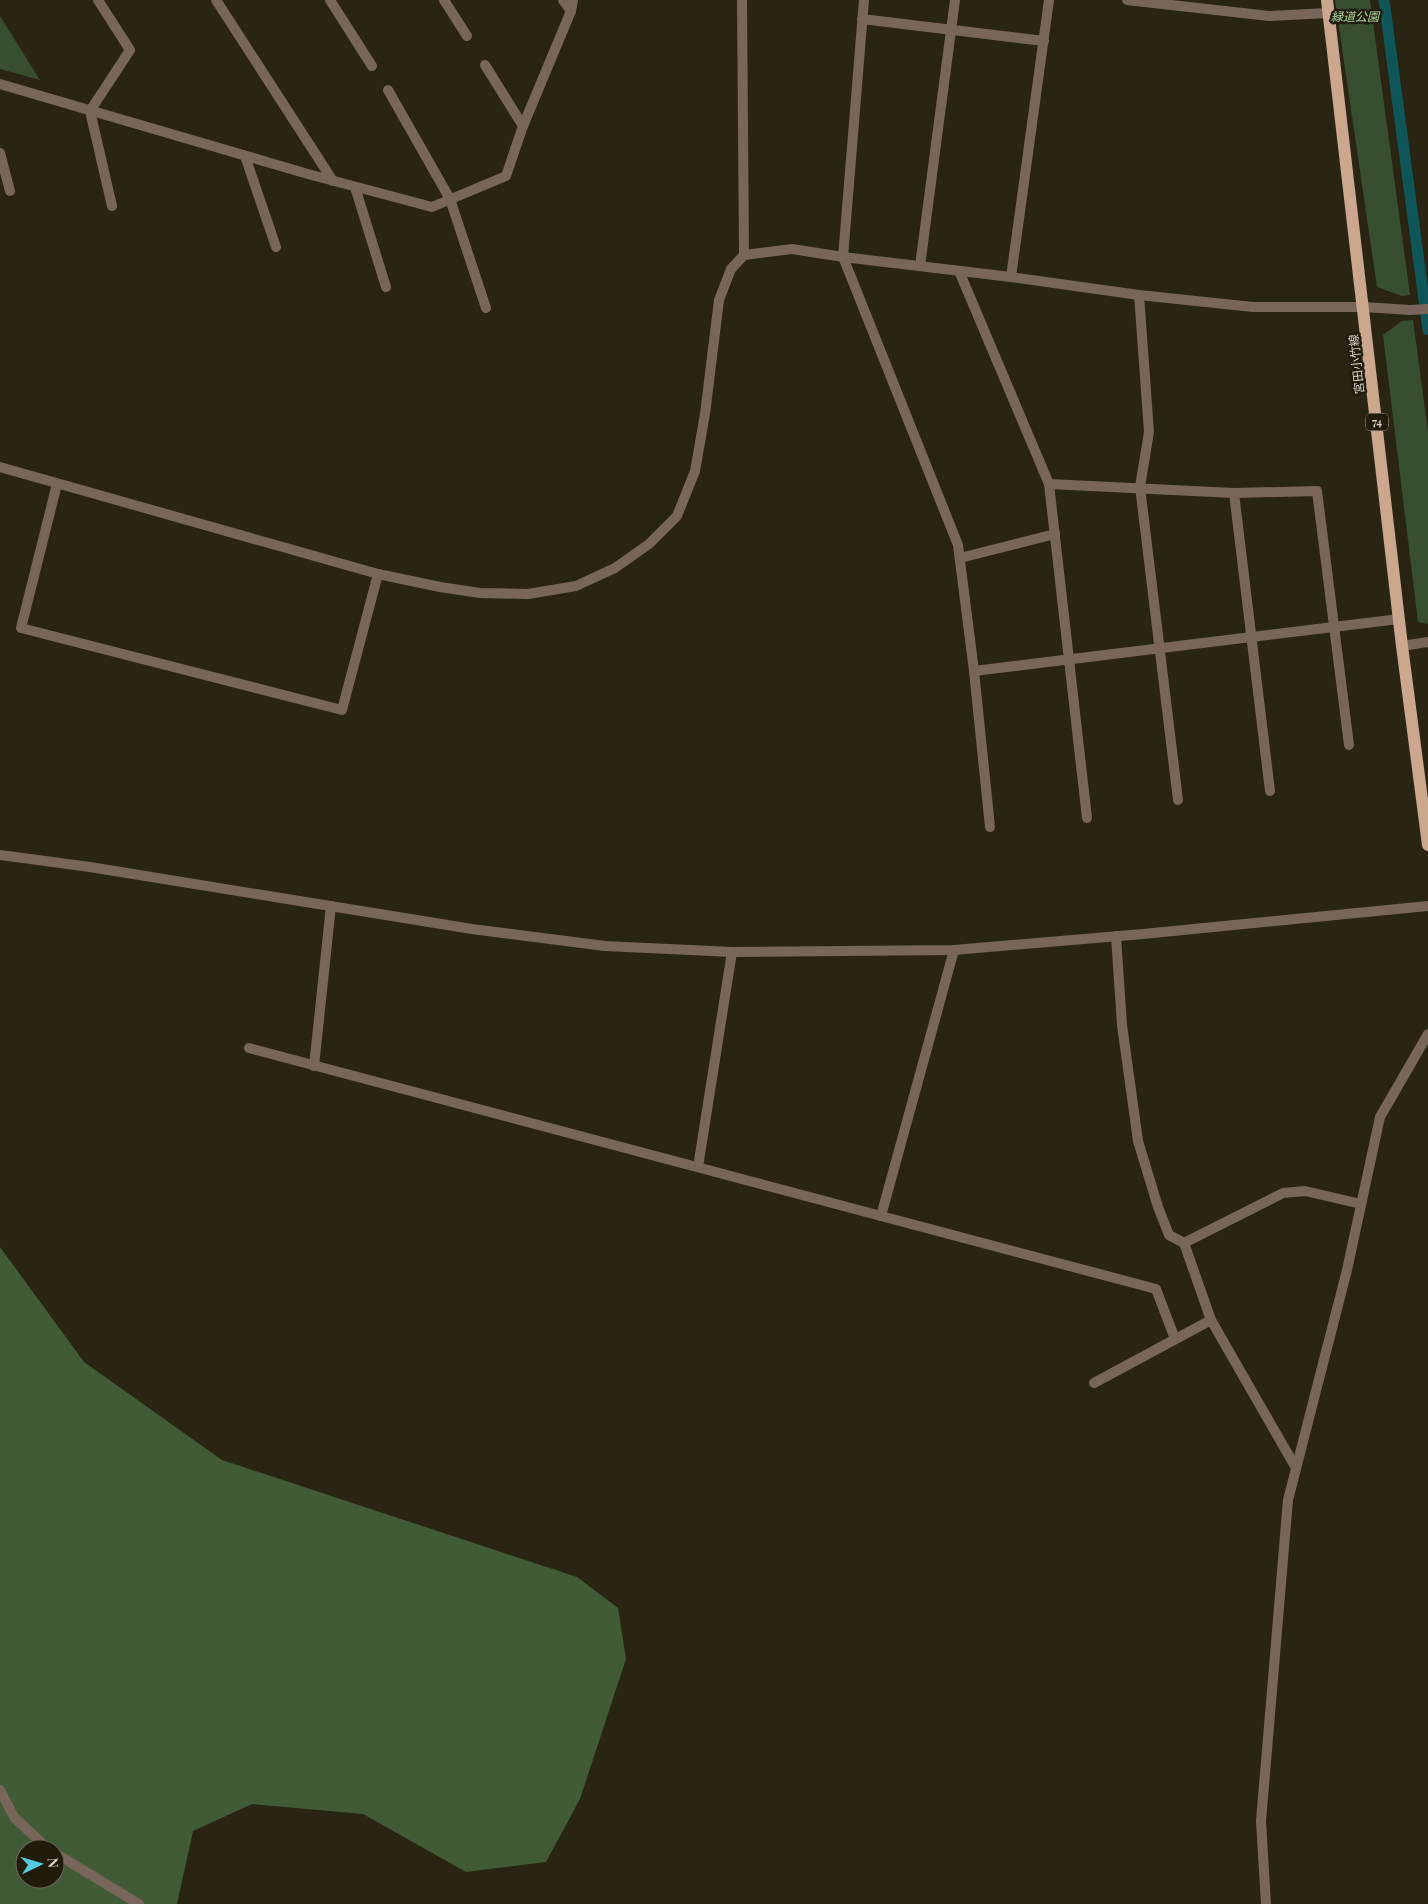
<svg xmlns="http://www.w3.org/2000/svg" width="1428" height="1904" viewBox="0 0 1428 1904" font-family="'Playfair Display','Noto Sans JP',serif">
  <style>
    .green { fill: #374e2f }
    .forest { fill: #405b36; fill-rule: evenodd }
    .lines { fill: none; stroke-linecap: round; stroke-linejoin: round }
    .stream { stroke: #0f5658; stroke-width: 11 }
    .service { stroke: #776659; stroke-width: 10 }
    .minor { stroke: #776659; stroke-width: 10 }
    .tertiary { stroke: #776659; stroke-width: 10 }
    .primary { stroke: #cba78d; stroke-width: 12 }
    .labels { text-anchor: middle; stroke-width: 5; stroke-linejoin: round; paint-order: stroke }
    .shield { fill: #211b0a; stroke: #a29d90; stroke-width: 1 }
    .shield-label { font-size: 11px; font-weight: bold; fill: #d9d5ca }
    .park-label { font-size: 12px; font-style: italic; fill: #afdc9f; stroke: #211b0a }
    .street-label { font-size: 12px; fill: #d9d5ca; stroke: #211b0a }
  </style>
  <rect width="100%" height="100%" fill="#2a2513"/>
  <g class="green">
    <path d="M1335 0H1370L1410 295 1402 296 1377 287Z"/>
    <path d="M0 16 40 80 0 69Z"/>
    <path d="M1413 320 1428 432V624L1418 622 1383 335 1402 321Z"/>
  </g>
  <path class="forest" d="M0 1247 84 1362 222 1460 577 1577 618 1608 626 1659 580 1799 546 1862 466 1872 363 1814 252 1804 193 1831 177 1904H0ZM25 1849H55V1879H25Z"/>
  <g class="lines">
    <path class="stream" d="M1384 0 1428 330"/>
    <g class="service">
      <path d="M98 0 130 50 90 111 112 206"/>
      <path d="M330 0 372 66"/>
      <path d="M444 0 467 36"/>
      <path d="M563 0 571 11"/>
      <path d="M485 65 523 126"/>
      <path d="M388 90 450 199 486 308"/>
      <path d="M0 153 10 191"/>
      <path d="M245 156 276 247"/>
      <path d="M355 187 386 287"/>
    </g>
    <g class="minor">
      <path d="M216 0 333 181"/>
      <path d="M742 0 744 255"/>
      <path d="M864 0 843 257 958 545 974 671 1399 619"/>
      <path d="M1127 0 1269 16 1328 13"/>
      <path d="M862 19 1044 41"/>
      <path d="M0 84 308 174 432 207 506 176 523 126 571 11 573 0"/>
      <path d="M920 266 955 0"/>
      <path d="M959 271 1049 484 1087 818"/>
      <path d="M1011 277 1049 0"/>
      <path d="M1139 295 1149 432 1140 487 1178 800"/>
      <path d="M1364 307 1410 310 1428 309"/>
      <path d="M57 484 21 628 342 710 378 574"/>
      <path d="M1049 484 1234 493"/>
      <path d="M960 558 1055 534"/>
      <path d="M1402 646 1428 642"/>
      <path d="M974 671 990 827"/>
      <path d="M1270 791 1234 493 1317 491 1349 745"/>
      <path d="M1116 936 1122 1025 1138 1141 1158 1207 1169 1235 1184 1243"/>
      <path d="M249 1048 1156 1289 1175 1339"/>
      <path d="M314 1066 331 906"/>
      <path d="M698 1167 732 952"/>
      <path d="M881 1216 954 950"/>
      <path d="M1094 1383 1211 1320"/>
      <path d="M1296 1468 1211 1320 1184 1243 1283 1193 1305 1191 1361 1204"/>
      <path d="M0 1790 14 1817 48 1849"/>
      <path d="M55 1853 139 1904"/>
      <path d="M1266 1904 1261 1821 1288 1500 1347 1270 1380 1117 1428 1034"/>
    </g>
    <g class="tertiary">
      <path d="M0 467 378 574 440 587 480 593 528 594 576 586 615 568 649 544 677 516 695 471 705 414 719 300 731 269 744 255 792 249 843 257 1011 277 1139 295 1253 307H1364"/>
      <path d="M0 855 90 867 472 929 605 946 732 952 954 950 1143 934 1428 906"/>
    </g>
    <path class="primary" d="M1327 0 1402 646 1428 845"/>
  </g>
  <g class="labels">
    <rect class="shield" x="1366" y="413.5" width="22" height="17" rx="4"/>
    <g class="shield-label">
      <text x="1377" y="426">74</text>
    </g>
    <g class="park-label">
      <text x="1355" y="21">緑道公園</text>
    </g>
    <g class="street-label">
      <text transform="translate(1357 364) rotate(-96)" y="4">宮田小竹線</text>
    </g>
  </g>
  <g transform="translate(40 1864) rotate(85)"><circle r="24" fill="#211b0a" stroke="#6b6557"/>
  <path d="M0-4L9 19L0 12L-9 19Z" fill="#55cae0"/>
  <text y="-8" font-size="14" font-weight="bold" text-anchor="middle" fill="#d9d5ca">N</text>
  </g>
</svg>
